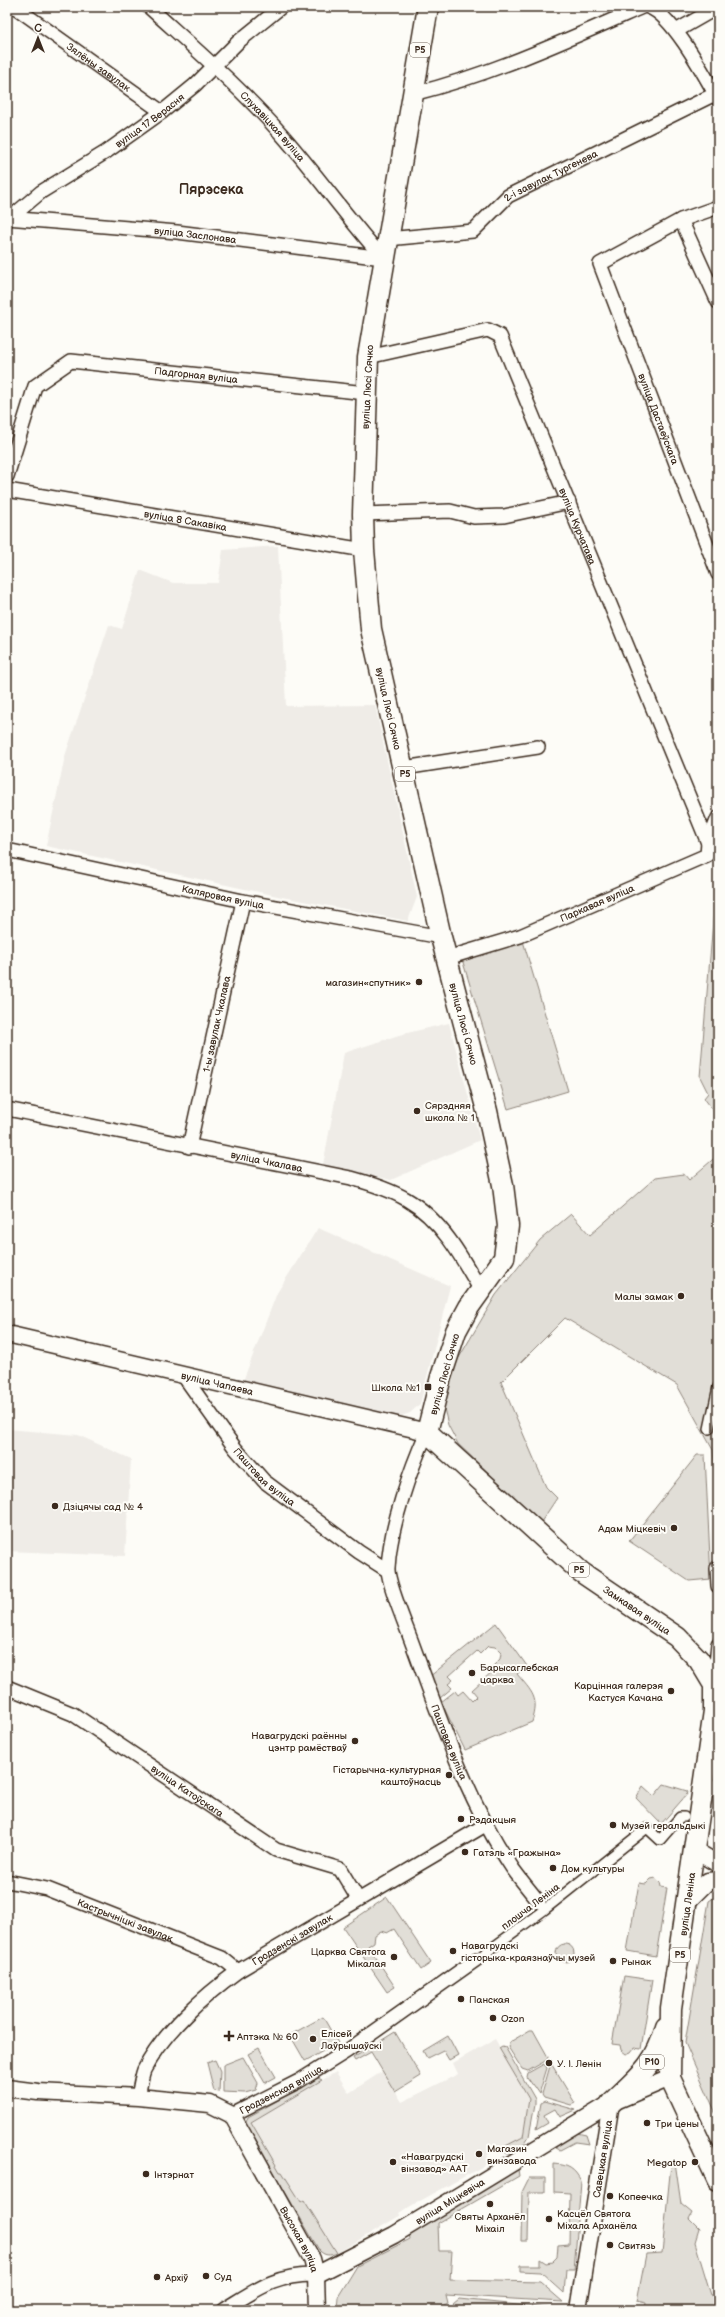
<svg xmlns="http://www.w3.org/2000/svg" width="725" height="2317" viewBox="0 0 725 2317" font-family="'Balsamiq Sans',sans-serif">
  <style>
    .built { fill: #efece7 }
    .green { fill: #e1ded7; stroke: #8e847a }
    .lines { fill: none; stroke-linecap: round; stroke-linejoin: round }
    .pedestrian-casing { stroke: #3b2a1e; stroke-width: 12 }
    .minor-casing { stroke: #3b2a1e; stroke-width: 16 }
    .tertiary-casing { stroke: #3b2a1e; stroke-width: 19 }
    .primary-casing { stroke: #3b2a1e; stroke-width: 23 }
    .pedestrian { stroke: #fdfcf7; stroke-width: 9 }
    .minor { stroke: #fdfcf7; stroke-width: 13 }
    .tertiary { stroke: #fdfcf7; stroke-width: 16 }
    .primary { stroke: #fdfcf7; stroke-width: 20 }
    .poi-dot { fill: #3b2a1e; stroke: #fdfcf7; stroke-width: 1.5 }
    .labels { text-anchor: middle; stroke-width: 4; stroke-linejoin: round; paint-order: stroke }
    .shield { fill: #fdfcf7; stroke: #75695f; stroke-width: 1 }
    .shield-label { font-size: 9px; font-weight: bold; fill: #3b2a1e }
    .street-label { font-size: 10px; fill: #3b2a1e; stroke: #fdfcf7 }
    .poi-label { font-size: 10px; fill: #3b2a1e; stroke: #fdfcf7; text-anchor: start }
    .district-label { font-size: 14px; font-weight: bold; fill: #3b2a1e; stroke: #fdfcf7 }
  </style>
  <rect width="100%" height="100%" fill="#fdfcf7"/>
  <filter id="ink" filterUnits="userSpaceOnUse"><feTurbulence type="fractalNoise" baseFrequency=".025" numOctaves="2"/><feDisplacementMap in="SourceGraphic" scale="8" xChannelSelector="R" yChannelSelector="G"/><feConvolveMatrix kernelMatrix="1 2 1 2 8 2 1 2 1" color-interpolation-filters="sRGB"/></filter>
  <g filter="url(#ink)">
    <g class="built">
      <path d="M278 546 286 706 375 705 417 897 408 921 282 897 46 846 65 756 109 625 122 629 140 570 173 583H218L223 550Z"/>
      <path d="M449 1023 480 1140 391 1180 323 1165 344 1053 399 1035Z"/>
      <path d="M318 1228 450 1286 420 1404 410 1413 395 1418 243 1381 277 1293Z"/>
      <path d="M7 1429 78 1435 131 1459 125 1556 7 1551Z"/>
      <path d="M495 2039 529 2099 523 2137 487 2155 491 2162 409 2207 400 2213 401 2215 337 2253 304 2200 301 2202 282 2172 280 2173 251 2122 336 2072 349 2093 383 2071 402 2102 458 2074 453 2063Z"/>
    </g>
    <g class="green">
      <path d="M718 861V1117L704 1098 708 1093 700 1077Z"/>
      <path d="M523 941 568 1091 508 1109 462 959Z"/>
      <path d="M718 1155V1517L713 1450 677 1385 565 1318 501 1382 546 1487 557 1498 541 1522 458 1444 448 1425 443 1404 447 1378 496 1295 540 1240 571 1214 590 1235 655 1178 684 1174 689 1180Z"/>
      <path d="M697 1455H705L711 1579 689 1581 629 1541Z"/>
      <path d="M496 1623 527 1666 517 1674C532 1692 540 1698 532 1722L465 1750 441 1702 455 1691 458 1695 463 1691 472 1701 477 1696 472 1690 494 1670 492 1667 500 1659 501 1653 495 1647 488 1646 480 1654 477 1651 449 1676 453 1680 448 1684 452 1688 440 1698 429 1677Z"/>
      <path d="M664 1784 687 1791 688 1793 661 1824 636 1798 643 1786 654 1796Z"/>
      <path d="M656 1878 660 1882 661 1887 667 1888 656 1956 627 1951 639 1883 646 1884 651 1879Z"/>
      <path d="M718 1895V2118L685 2043 709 1901Z"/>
      <path d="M387 1897 431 1963 421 1970 394 1929 387 1933 381 1931 375 1935 374 1942 368 1946 395 1987 387 1992 343 1927Z"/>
      <circle cx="565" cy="1953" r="9"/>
      <path d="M624 1976 652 1980 641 2049 634 2048 631 2052 626 2054 621 2050 620 2045 612 2044Z"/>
      <path d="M323 2017 338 2043 305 2061 290 2035Z"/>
      <path d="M530 2030H533L548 2057 547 2060 528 2071 522 2069 508 2047 510 2042Z"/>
      <path d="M395 2032 421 2076 395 2092 371 2052 355 2061 353 2058Z"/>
      <path d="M448 2036 458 2055 449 2060 443 2050 427 2058 423 2051Z"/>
      <path d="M502 2046 505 2047 535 2099V2104L529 2136 523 2146 510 2153 496 2151 523 2137 529 2099 499 2048Z"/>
      <path d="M259 2048 276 2077 265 2083 248 2054Z"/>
      <path d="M243 2057 258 2083 256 2090 245 2093 223 2092V2065Z"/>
      <path d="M215 2060 220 2071 219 2092 214 2091 207 2063Z"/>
      <path d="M544 2064 547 2068 539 2094 527 2077 528 2073Z"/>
      <path d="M552 2065 575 2103 571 2105 544 2097 542 2094 550 2066Z"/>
      <path d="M318 2078 322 2080 251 2122 280 2172H282L301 2202 304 2200 337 2253C330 2256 324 2256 319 2250L245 2123 248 2117Z"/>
      <path d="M545 2101 576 2110 560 2117 555 2109 544 2115 548 2123 536 2130 541 2103Z"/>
      <path d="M577 2133 586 2135 589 2144 575 2142 560 2150 556 2148V2145Z"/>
      <path d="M675 2162 681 2204 692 2213 689 2219 699 2229 695 2242 711 2295H718V2310H645L646 2303 637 2301 646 2254 662 2253 671 2164Z"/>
      <path d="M554 2164C568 2165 574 2168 581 2181L574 2270H566L564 2293 541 2272 520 2271V2265H540V2259L546 2263 552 2262 557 2257 558 2245 569 2244 570 2193 554 2192Z"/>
      <path d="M518 2169 519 2176 438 2223 439 2251H452L450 2280 540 2282 563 2302 446 2295 448 2303 434 2310H337L338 2297 357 2266 410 2239 409 2234Z"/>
      <path d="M529 2178H545V2192H529L528 2241H521L522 2192Z"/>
      <path d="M459 2299 566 2310H456L453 2304Z"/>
    </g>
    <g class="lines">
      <defs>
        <g id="pedestrian">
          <path d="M709 1429 718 1387"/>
          <path d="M477 1959 544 1910 647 1828 660 1840 680 1817H684"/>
        </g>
        <g id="minor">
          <path id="s1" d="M15 7 162 112"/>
          <path id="s2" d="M149 7C194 48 242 89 283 136 318 176 348 219 383 258"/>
          <path d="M648 7C672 14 705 76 718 99"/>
          <path d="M676 31 718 7"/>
          <path d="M413 94C493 74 567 40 642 7"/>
          <path id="s3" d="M718 207 681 220 600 264 718 574"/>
          <path id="s4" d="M7 218 177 232 383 258"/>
          <path id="s5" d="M9 219 41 192 106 152 162 112 195 85 238 42 281 7"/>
          <path d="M681 220 718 302"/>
          <path id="s6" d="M387 239 473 231 508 196 715 94"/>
          <path id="s7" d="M368 357 488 330 500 336 708 843"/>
          <path id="s8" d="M7 476 35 386 71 361 366 393"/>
          <path id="s9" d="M7 490 364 550"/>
          <path d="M363 514 450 511 474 517 504 516 569 502"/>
          <path d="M404 768 538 747"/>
          <path id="s10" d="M7 850 243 901 441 937"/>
          <path id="s11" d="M447 958 520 936 707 855 708 843 718 818"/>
          <path id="s12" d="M7 1109 351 1178C369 1183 389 1189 406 1199 441 1219 462 1257 481 1291"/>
          <path id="s13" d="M189 1147 243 901"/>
          <path id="s14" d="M183 1375 235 1448 264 1481 359 1552 387 1570"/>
          <path id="s15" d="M427 1432C410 1470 390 1527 388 1568 387 1581 406 1626 411 1640 439 1716 467 1801 513 1869 521 1880 530 1891 539 1902"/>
          <path d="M717 1568 718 1586"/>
          <path d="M714 1685 718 1644"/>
          <path id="s16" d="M7 1687 73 1714 276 1850 340 1869 358 1899"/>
          <path id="s17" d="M7 1881 47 1889 222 1958 238 1971"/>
          <path id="s18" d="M138 2097C140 2088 141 2078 144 2070 163 2032 205 1995 238 1971L487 1824"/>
          <path id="s19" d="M232 2115 299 2081 347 2051 477 1959"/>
          <path d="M223 2310C256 2290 276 2274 316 2275"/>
        </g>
        <g id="tertiary">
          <path id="s20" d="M7 1334 427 1432"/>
          <path d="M703 1789 718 1788"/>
          <path d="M694 1850 718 1864"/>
          <path d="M687 1902 708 1881 718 1880"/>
          <path id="s21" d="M7 2088 38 2092 138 2097 210 2104 232 2115 312 2259 316 2275 317 2310"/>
          <path id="s22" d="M316 2275 394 2235 611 2103 670 2078"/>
          <path id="s23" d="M578 2310 611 2103"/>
        </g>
        <g id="primary">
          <path id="s24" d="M428 7 368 357 363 514 364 550 371 629 441 937 487 1111 503 1185 508 1226 504 1258 469 1307 456 1331 441 1377 427 1432 581 1572 677 1637 699 1660 714 1685V1711L671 2008 670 2078 718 2181"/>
          <path d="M611 2103C639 2076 655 2066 666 2027"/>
        </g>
      </defs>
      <use href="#pedestrian" class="pedestrian-casing"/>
      <use href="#minor" class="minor-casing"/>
      <use href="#tertiary" class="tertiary-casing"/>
      <use href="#primary" class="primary-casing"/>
      <use href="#pedestrian" class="pedestrian"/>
      <use href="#minor" class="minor"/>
      <use href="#tertiary" class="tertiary"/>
      <use href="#primary" class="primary"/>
    </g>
  </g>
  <g class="poi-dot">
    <circle cx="419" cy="982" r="4"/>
    <circle cx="417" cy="1111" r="4"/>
    <circle cx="681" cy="1296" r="4"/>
    <rect x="424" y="1383" width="8" height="8" rx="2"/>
    <circle cx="55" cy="1506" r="4"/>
    <circle cx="674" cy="1528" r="4"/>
    <circle cx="472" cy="1673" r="4"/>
    <circle cx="671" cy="1691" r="4"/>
    <circle cx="355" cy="1741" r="4"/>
    <circle cx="449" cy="1775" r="4"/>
    <circle cx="461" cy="1819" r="4"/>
    <circle cx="613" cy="1825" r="4"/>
    <circle cx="465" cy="1852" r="4"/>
    <circle cx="553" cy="1868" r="4"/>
    <circle cx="453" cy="1951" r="4"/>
    <circle cx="394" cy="1957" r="4"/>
    <circle cx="613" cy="1961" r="4"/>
    <circle cx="461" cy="1999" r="4"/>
    <circle cx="493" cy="2018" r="4"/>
    <path d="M227 2030h4v4h4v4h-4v4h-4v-4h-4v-4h4z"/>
    <circle cx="313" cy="2039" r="4"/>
    <circle cx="549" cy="2063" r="4"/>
    <circle cx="647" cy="2123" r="4"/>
    <circle cx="479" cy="2154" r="4"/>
    <circle cx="393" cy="2162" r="4"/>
    <circle cx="695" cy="2162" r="4"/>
    <circle cx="146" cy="2174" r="4"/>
    <circle cx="610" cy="2196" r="4"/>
    <circle cx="490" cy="2204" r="4"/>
    <circle cx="549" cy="2219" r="4"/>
    <circle cx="610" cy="2245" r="4"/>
    <circle cx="206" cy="2276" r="4"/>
    <circle cx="157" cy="2277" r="4"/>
  </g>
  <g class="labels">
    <g class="shield">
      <rect x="410" y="43" width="20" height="14" rx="3"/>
      <rect x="395" y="767" width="20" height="14" rx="3"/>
      <rect x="569" y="1563" width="20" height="14" rx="3"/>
      <rect x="670" y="1948" width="20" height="14" rx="3"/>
      <rect x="640" y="2055" width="24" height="14" rx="3"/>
    </g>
    <g class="shield-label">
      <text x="420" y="53">Р5</text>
      <text x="405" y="777">Р5</text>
      <text x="579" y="1573">Р5</text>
      <text x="680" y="1958">Р5</text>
      <text x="652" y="2065">Р10</text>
    </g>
    <g class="street-label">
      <text dy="4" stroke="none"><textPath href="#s1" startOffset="103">Зялёны завулак</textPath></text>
      <text dy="4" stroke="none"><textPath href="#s5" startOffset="172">вуліца 17 Верасня</textPath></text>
      <text dy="4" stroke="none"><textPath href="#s2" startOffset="172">Слухавіцкая вуліца</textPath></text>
      <text dy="4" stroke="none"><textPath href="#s6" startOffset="183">2-і завулак Тургенева</textPath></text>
      <text dy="4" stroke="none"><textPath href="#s4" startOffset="189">вуліца Заслонава</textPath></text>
      <text dy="4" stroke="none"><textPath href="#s8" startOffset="264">Падгорная вуліца</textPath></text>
      <text transform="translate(367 387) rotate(-87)" y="4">вуліца Люсі Сячко</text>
      <text dy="4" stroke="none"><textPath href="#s3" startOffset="297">вуліца Дастаеўскага</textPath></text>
      <text dy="4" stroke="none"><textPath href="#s9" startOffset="181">вуліца 8 Сакавіка</textPath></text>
      <text dy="4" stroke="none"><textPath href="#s7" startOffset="342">вуліца Курчатава</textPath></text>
      <text dy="4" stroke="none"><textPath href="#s24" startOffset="709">вуліца Люсі Сячко</textPath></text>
      <text dy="4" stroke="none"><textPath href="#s10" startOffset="221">Каляровая вуліца</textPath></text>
      <text dy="4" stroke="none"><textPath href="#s11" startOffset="160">Паркавая вуліца</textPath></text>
      <text dy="4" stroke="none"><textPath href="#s24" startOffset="1033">вуліца Люсі Сячко</textPath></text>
      <text dy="4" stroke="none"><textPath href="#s13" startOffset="126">1-ы завулак Чкалава</textPath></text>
      <text dy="4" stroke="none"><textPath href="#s12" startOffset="265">вуліца Чкалава</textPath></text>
      <text transform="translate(444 1374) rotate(-74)" y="4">вуліца Люсі Сячко</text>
      <text dy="4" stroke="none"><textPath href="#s20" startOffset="216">вуліца Чапаева</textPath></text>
      <text dy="4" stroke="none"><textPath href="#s14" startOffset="131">Паштовая вуліца</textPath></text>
      <text dy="4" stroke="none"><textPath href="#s24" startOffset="1741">Замкавая вуліца</textPath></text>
      <text dy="4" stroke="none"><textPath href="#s15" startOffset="327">Паштовая вуліца</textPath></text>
      <text dy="4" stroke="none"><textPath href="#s16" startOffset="209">вуліца Катоўскага</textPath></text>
      <text transform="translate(687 1904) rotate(-82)" y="4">вуліца Леніна</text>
      <text transform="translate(530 1906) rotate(-37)" y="4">плошча Леніна</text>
      <text dy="4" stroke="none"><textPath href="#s17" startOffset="125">Кастрычніцкі завулак</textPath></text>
      <text dy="4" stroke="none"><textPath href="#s18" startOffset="228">Гродзенскі завулак</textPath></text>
      <text dy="4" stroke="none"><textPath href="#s19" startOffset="55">Гродзенская вуліца</textPath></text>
      <text dy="4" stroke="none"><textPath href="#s23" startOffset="153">Савецкая вуліца</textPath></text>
      <text dy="4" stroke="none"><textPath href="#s22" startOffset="153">вуліца Міцкевіча</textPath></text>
      <text dy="4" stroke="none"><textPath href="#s21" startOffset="370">Высокая вуліца</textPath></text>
    </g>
    <g class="poi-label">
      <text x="411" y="986" text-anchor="end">магазин«спутник»</text>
      <text x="425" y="1109">Сярэдняя<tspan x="425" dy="12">школа № 1</tspan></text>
      <text x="673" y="1300" text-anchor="end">Малы замак</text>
      <text x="420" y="1391" text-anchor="end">Школа №1</text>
      <text x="63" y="1510">Дзіцячы сад № 4</text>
      <text x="666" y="1532" text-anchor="end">Адам Міцкевіч</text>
      <text x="480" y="1671">Барысаглебская<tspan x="480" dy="12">царква</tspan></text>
      <text x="663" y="1689" text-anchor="end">Карцінная галерэя<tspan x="663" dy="12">Кастуся Качана</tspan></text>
      <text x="347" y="1739" text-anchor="end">Навагрудскі раённы<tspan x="347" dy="12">цэнтр рамёстваў</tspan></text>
      <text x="441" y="1773" text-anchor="end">Гістарычна-культурная<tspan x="441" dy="12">каштоўнасць</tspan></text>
      <text x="469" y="1823">Рэдакцыя</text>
      <text x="621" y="1829">Музей геральдыкі</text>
      <text x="473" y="1856">Гатэль «Гражына»</text>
      <text x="561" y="1872">Дом культуры</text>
      <text x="461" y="1949">Навагрудскі<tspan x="461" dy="12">гісторыка-краязнаўчы музей</tspan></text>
      <text x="386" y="1955" text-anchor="end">Царква Святога<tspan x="386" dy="12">Мікалая</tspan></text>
      <text x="621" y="1965">Рынак</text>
      <text x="469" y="2003">Панская</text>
      <text x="501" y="2022">Ozon</text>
      <text x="321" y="2037">Елісей<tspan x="321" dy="12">Лаўрышаўскі</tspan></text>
      <text x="237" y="2040">Аптэка № 60</text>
      <text x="557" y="2067">У. І. Ленін</text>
      <text x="655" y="2127">Три цены</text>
      <text x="487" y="2152">Магазин<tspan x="487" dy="12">винзавода</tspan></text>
      <text x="401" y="2160">«Навагрудскі<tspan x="401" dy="12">вінзавод» ААТ</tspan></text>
      <text x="687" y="2166" text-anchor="end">Megatop</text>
      <text x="154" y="2178">Інтэрнат</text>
      <text x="618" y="2200">Копеечка</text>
      <text x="557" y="2217">Касцёл Святога<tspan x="557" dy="12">Міхала Арханёла</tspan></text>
      <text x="490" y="2220" text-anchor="middle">Святы Арханёл<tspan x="490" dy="12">Міхаіл</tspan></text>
      <text x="618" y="2249">Свитязь</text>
      <text x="214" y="2280">Суд</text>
      <text x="165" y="2281">Архіў</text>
    </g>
    <g class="district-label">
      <text x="211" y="194">Пярэсека</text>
    </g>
  </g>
  <rect width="725" height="2317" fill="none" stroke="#fdfcf7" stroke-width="24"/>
  <rect x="12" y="12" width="701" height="2293" fill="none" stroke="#3b2a1e" stroke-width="1.5" filter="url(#ink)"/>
  <g transform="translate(38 38)" stroke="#fdfcf7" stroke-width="3" paint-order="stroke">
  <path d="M0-3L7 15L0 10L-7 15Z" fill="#3b2a1e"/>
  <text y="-6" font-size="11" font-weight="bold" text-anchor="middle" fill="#3b2a1e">С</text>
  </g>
</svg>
